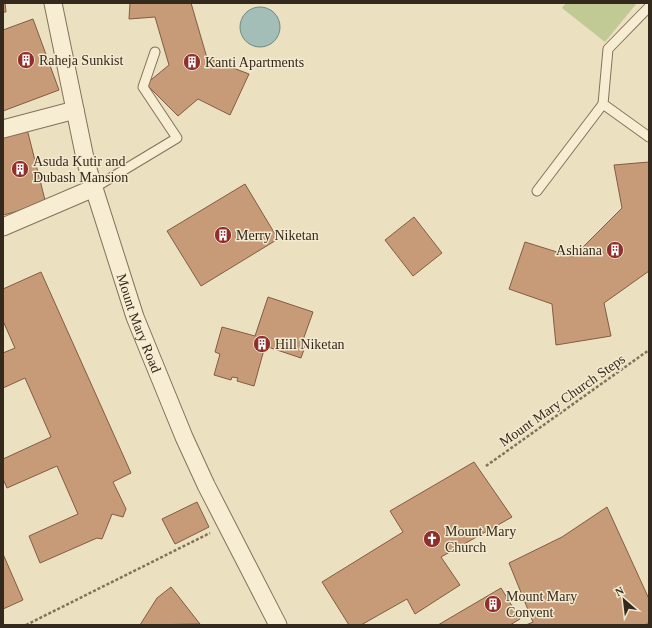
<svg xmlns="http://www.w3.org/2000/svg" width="652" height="628" viewBox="0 0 652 628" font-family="'Times New Roman',serif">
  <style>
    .green { fill: #c1c995 }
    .water { fill: #a3beb7; stroke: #6b8b84 }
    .building { fill: #c89b78; stroke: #825c40 }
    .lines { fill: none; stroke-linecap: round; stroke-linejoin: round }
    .service-casing { stroke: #847159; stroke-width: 11 }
    .minor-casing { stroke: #847159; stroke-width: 19 }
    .path { stroke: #847159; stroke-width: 2.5; stroke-dasharray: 3 2; stroke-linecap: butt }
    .service { stroke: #f7edd3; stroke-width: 9 }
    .minor { stroke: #f7edd3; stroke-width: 17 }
    .labels { text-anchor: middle; stroke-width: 3; stroke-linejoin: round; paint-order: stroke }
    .poi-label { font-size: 14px; fill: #34291d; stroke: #f3eacf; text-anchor: start }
    .street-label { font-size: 14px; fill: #34291d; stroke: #f3eacf }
  </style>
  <rect width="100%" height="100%" fill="#ebe0c0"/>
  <path class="green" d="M566 3H637L605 42 562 8Z"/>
  <circle class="water" cx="260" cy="27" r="20"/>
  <g class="building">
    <path d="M3 3H5L6 12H3Z"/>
    <path d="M130 3H191L207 58 249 74 230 115 198 99 178 116 146 84 169 65 155 17 129 19Z"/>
    <path d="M33 19 59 90 3 111V30Z"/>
    <path d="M27 129 46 204 3 215V135Z"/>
    <path d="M649 162V271L604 303 611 336 556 345 552 304 509 289 525 242 573 257 622 208 614 165Z"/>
    <path d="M245 184 278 239 201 286 167 231Z"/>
    <path d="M414 217 442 253 413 276 385 240Z"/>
    <path d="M41 272 131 473 113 482 126 509 123 517 112 514 102 539 97 538 40 563 29 536 78 514 57 466 7 488 3 479V459L51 437 25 378 3 388V353L15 348 3 321V289Z"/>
    <path d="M268 297 313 312 303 340 307 341 301 358 265 346 254 386 237 381 238 378 232 377 231 380 214 375 220 354 215 352 222 327 255 336Z"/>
    <path d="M474 462 512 517 441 557 460 585 415 614 407 599 361 625H349L322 582 403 532 390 511Z"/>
    <path d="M197 502 209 527 175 544 162 519Z"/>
    <path d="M607 507 649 599V622L645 625H526L533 622 509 563 562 537Z"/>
    <path d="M3 554 23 600 3 609Z"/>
    <path d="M171 587 200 624 140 625 157 598Z"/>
    <path d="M501 588 520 619 510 625H438Z"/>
  </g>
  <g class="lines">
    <defs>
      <g id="service">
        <path d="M649 7 608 49 603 104 649 137"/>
        <path d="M94 188 177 138 143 87 155 52"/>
        <path d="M537 191 603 104"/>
      </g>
      <g id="minor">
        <path id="s1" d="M53 3 86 163 135 317 184 437 206 485 278 625"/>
        <path d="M3 129 75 110"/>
        <path d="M3 227 94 188"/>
      </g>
    </defs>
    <use href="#service" class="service-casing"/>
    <use href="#minor" class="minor-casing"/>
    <g class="path">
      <path d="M486 466 649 350"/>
      <path d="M26 625 210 533"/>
    </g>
    <use href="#service" class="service"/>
    <use href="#minor" class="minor"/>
  </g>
  <defs>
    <symbol id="building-disc" viewBox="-11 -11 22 22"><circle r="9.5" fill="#902e2c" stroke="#f3eacf"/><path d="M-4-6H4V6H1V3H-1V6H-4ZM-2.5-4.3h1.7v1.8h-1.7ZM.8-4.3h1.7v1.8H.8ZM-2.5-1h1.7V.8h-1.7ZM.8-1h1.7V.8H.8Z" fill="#fff"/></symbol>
    <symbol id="church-disc" viewBox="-11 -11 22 22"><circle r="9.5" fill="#902e2c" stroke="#f3eacf"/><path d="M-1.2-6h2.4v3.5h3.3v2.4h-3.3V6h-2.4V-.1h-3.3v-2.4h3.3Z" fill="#fff"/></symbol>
  </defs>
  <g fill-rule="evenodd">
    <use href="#building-disc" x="16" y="50" width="20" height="20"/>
    <use href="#building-disc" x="182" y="52" width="20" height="20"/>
    <use href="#building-disc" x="10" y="159" width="20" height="20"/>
    <use href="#building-disc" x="213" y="225" width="20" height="20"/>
    <use href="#building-disc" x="605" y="240" width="20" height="20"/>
    <use href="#building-disc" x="252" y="334" width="20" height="20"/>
    <use href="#church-disc" x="422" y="529" width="20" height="20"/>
    <use href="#building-disc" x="483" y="594" width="20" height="20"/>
  </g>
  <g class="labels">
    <g class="poi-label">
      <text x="39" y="65">Raheja Sunkist</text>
      <text x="205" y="67">Kanti Apartments</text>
      <text x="33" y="166">Asuda Kutir and<tspan x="33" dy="16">Dubash Mansion</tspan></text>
      <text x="236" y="240">Merry Niketan</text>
      <text x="602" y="255" text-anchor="end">Ashiana</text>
      <text x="275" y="349">Hill Niketan</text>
      <text x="445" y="536">Mount Mary<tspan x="445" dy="16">Church</tspan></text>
      <text x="506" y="601">Mount Mary<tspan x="506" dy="16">Convent</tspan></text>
    </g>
    <g class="street-label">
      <text dy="5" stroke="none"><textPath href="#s1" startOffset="332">Mount Mary Road</textPath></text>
      <text transform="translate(562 400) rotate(-35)" y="5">Mount Mary Church Steps</text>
    </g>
  </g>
  <rect width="652" height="628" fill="none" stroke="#34291d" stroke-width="8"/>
  <g transform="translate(624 600) rotate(332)" stroke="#f3eacf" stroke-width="3" paint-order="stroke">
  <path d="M0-3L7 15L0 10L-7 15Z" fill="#34291d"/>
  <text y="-6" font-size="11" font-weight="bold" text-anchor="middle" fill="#34291d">N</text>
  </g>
</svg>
